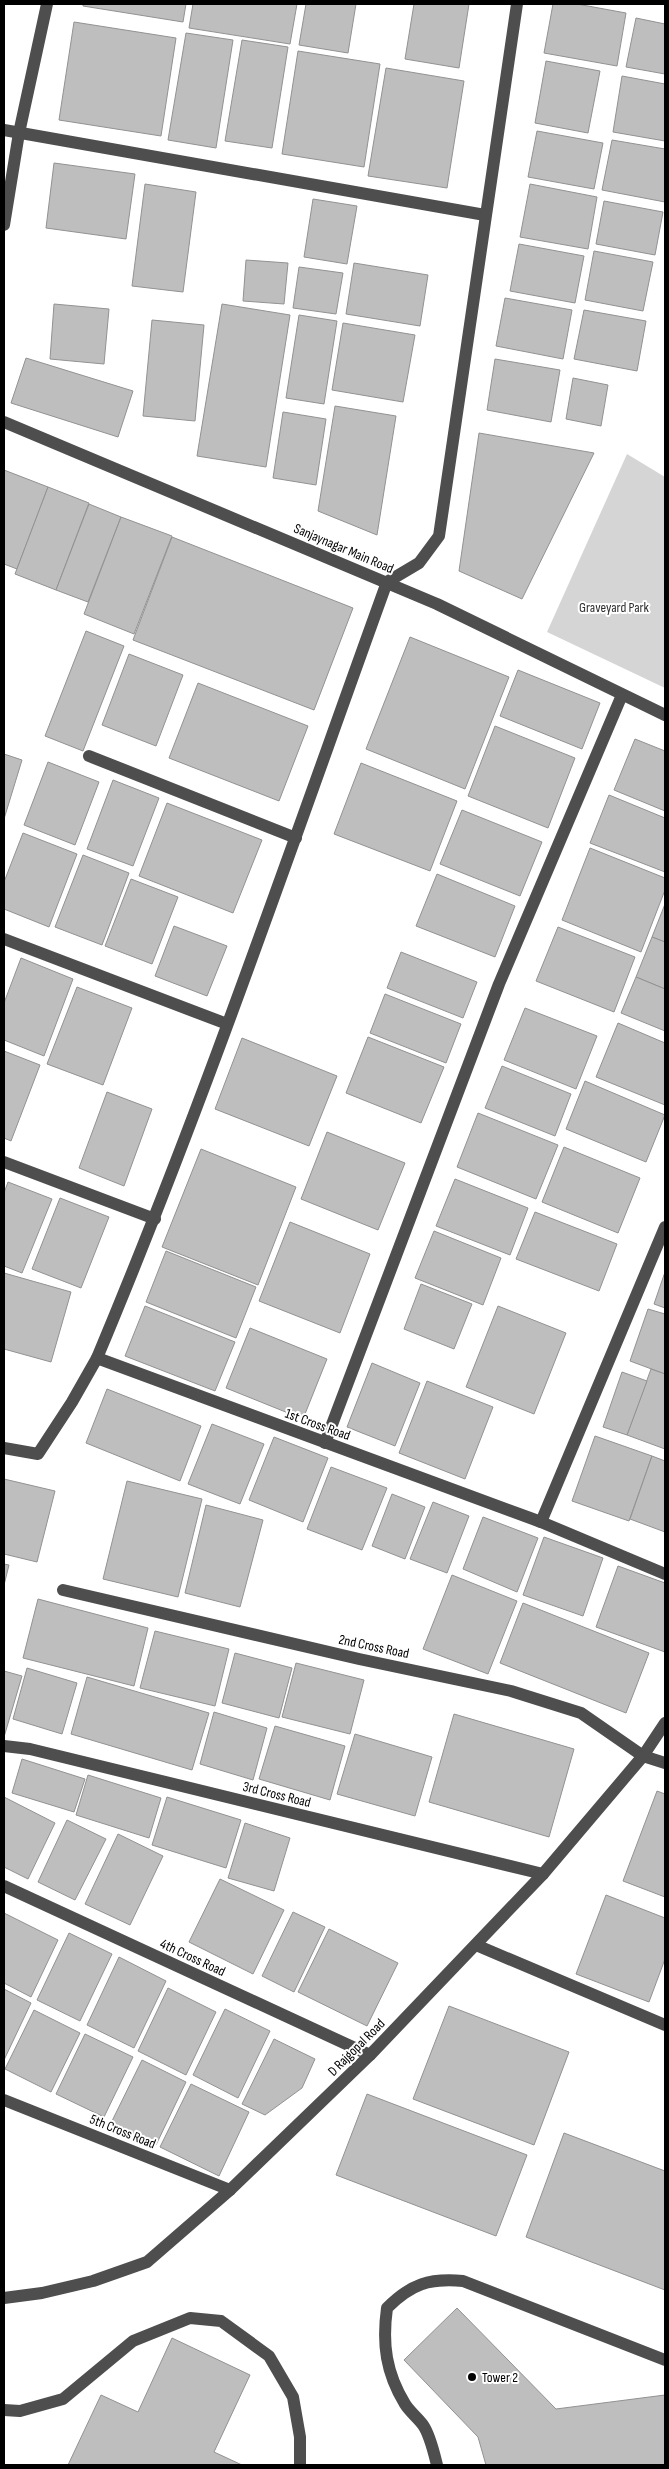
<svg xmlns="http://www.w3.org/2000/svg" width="669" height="2469" viewBox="0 0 669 2469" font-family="'Sofia Sans Condensed',sans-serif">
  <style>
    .green { fill: #d5d5d5 }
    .building { fill: #bebebe; stroke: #929292 }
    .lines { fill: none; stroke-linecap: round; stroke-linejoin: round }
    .minor { stroke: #4e4e4e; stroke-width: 12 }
    .poi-dot { fill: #000; stroke: #fff; stroke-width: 2 }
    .labels { text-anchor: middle; stroke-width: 4; stroke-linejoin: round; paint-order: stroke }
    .street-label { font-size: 14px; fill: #000; stroke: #fff }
    .park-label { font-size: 14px; fill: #2c2c2c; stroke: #fff }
    .poi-label { font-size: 14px; fill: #000; stroke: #fff; text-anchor: start }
  </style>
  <rect width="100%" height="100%" fill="#fff"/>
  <path class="green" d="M627 454 665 477V688L547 632Z"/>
  <g class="building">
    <path d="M83 4H186L183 22 83 6Z"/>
    <path d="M193 4H297L290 44 189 28Z"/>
    <path d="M306 4H356L348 53 299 45Z"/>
    <path d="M414 4H469L459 68 405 59Z"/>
    <path d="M553 4H577L626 13 617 66 544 53Z"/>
    <path d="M636 18 665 24V74L626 67Z"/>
    <path d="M74 22 176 38 161 136 59 120Z"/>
    <path d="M186 33 233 40 216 148 168 140Z"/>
    <path d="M242 40 288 47 272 148 225 141Z"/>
    <path d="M298 51 380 64 364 167 282 154Z"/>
    <path d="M546 61 600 71 588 133 535 123Z"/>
    <path d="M386 68 464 81 447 188 368 176Z"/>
    <path d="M622 76 665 84V141L613 132Z"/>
    <path d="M537 131 603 143 594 189 528 177Z"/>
    <path d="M612 140 665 149V202L602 190Z"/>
    <path d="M54 163 135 174 126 239 46 228Z"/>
    <path d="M145 184 196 192 183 292 132 286Z"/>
    <path d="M530 184 597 197 588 249 520 237Z"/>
    <path d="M313 199 357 206 347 264 304 257Z"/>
    <path d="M604 201 663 212 655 255 596 244Z"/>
    <path d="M519 244 584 256 575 303 510 291Z"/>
    <path d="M594 251 653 262 643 311 585 300Z"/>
    <path d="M246 260 288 263 284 304 243 301Z"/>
    <path d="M354 263 428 275 420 326 346 314Z"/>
    <path d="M299 267 343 273 336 314 293 308Z"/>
    <path d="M505 298 572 310 563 359 496 346Z"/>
    <path d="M54 304 109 309 104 364 50 359Z"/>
    <path d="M222 304 290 315 266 467 197 456Z"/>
    <path d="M584 310 646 321 637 371 574 359Z"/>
    <path d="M299 315 337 321 324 404 286 398Z"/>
    <path d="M152 320 204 325 195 421 143 416Z"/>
    <path d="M343 323 415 335 403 402 332 390Z"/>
    <path d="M26 358 133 391 118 437 11 403Z"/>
    <path d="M495 359 560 370 551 422 487 410Z"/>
    <path d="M573 378 608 385 601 426 566 419Z"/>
    <path d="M335 406 396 416 377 535 318 511Z"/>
    <path d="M283 412 326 419 316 485 273 478Z"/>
    <path d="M479 433 594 453 522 599 459 571Z"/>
    <path d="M4 470 48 487 17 569 4 564Z"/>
    <path d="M48 487 89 503 56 590 15 574Z"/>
    <path d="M89 504 121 517 88 602 56 590Z"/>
    <path d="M121 517 172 536 134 634 84 614Z"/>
    <path d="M172 537 353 608 314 710 133 640Z"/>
    <path d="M86 631 124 646 83 751 45 736Z"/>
    <path d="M410 637 509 677 465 789 366 749Z"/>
    <path d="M129 654 183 675 156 746 102 725Z"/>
    <path d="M518 670 600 703 582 749 500 716Z"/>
    <path d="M198 683 308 726 279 801 169 758Z"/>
    <path d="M495 726 575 758 548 828 468 796Z"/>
    <path d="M635 739 665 751V811L614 790Z"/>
    <path d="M4 754 22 760 4 819Z"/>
    <path d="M48 762 99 782 75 845 24 825Z"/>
    <path d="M361 763 457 801 430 871 334 834Z"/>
    <path d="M113 780 159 798 133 866 87 849Z"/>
    <path d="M609 795 665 818V872L590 843Z"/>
    <path d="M167 803 262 840 233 913 139 876Z"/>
    <path d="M462 810 542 842 520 896 440 864Z"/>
    <path d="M23 833 77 854 49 927 4 909V882Z"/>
    <path d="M590 848 665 878V890L641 952 562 920Z"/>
    <path d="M83 855 129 873 102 945 55 927Z"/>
    <path d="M437 874 515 906 495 957 416 926Z"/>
    <path d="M131 879 178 897 152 964 105 946Z"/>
    <path d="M665 904V942L652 937Z"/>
    <path d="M174 926 227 946 207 996 155 976Z"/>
    <path d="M558 927 635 957 614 1012 536 981Z"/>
    <path d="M652 937 665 942V989L636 977Z"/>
    <path d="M401 952 477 982 463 1018 387 988Z"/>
    <path d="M21 958 73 979 44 1056 4 1040V1003Z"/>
    <path d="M636 977 665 989V1031L621 1013Z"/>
    <path d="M77 987 132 1008 103 1085 47 1064Z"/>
    <path d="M385 994 461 1024 446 1063 370 1033Z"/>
    <path d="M525 1008 597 1036 576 1089 504 1060Z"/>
    <path d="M618 1023 665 1043V1105L596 1077Z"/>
    <path d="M368 1037 444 1067 421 1123 346 1093Z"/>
    <path d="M242 1038 337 1076 309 1146 215 1109Z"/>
    <path d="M4 1051 40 1065 11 1141 4 1138Z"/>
    <path d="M502 1066 571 1094 555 1136 485 1108Z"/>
    <path d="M585 1081 665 1115 646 1162 566 1129Z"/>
    <path d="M107 1092 152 1109 124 1186 79 1168Z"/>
    <path d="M478 1113 558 1145 536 1199 457 1167Z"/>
    <path d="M327 1132 405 1163 378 1230 301 1199Z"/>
    <path d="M564 1147 640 1178 618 1233 542 1202Z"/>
    <path d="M201 1149 296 1187 258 1285 162 1247Z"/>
    <path d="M455 1179 528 1208 510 1255 436 1226Z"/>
    <path d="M8 1182 52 1199 22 1273 4 1266V1193Z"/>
    <path d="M60 1198 109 1217 81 1288 32 1269Z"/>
    <path d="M535 1212 617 1244 599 1291 516 1259Z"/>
    <path d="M290 1222 370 1254 340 1333 259 1301Z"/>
    <path d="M434 1231 501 1258 483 1305 415 1278Z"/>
    <path d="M166 1251 256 1287 236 1338 146 1302Z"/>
    <path d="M665 1272V1308L654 1304Z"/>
    <path d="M4 1273 71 1292 51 1362 4 1349Z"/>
    <path d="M421 1284 472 1304 454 1349 404 1329Z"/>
    <path d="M145 1306 235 1342 215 1391 125 1356Z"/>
    <path d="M498 1306 566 1333 534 1414 466 1387Z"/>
    <path d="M648 1309 665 1314V1374L630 1361Z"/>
    <path d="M250 1328 327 1359 303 1419 226 1388Z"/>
    <path d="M372 1363 420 1383 395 1446 347 1427Z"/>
    <path d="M651 1369 665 1374V1449L627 1435Z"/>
    <path d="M622 1372 647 1381 627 1435 603 1427Z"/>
    <path d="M427 1381 493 1407 465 1479 399 1453Z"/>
    <path d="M107 1389 201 1426 180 1481 86 1443Z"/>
    <path d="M212 1424 264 1444 240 1504 188 1484Z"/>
    <path d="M595 1436 652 1456 629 1521 572 1501Z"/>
    <path d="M274 1437 328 1458 303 1522 249 1500Z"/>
    <path d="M652 1456 665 1461V1532L630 1519Z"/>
    <path d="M331 1467 387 1488 362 1550 307 1529Z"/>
    <path d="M4 1479 55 1491 37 1562 4 1554Z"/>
    <path d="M127 1481 202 1499 178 1597 103 1579Z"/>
    <path d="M392 1494 425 1507 405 1559 372 1546Z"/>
    <path d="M433 1502 469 1516 447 1573 410 1559Z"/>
    <path d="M206 1505 263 1520 240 1607 185 1593Z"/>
    <path d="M483 1517 538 1538 517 1592 463 1569Z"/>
    <path d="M544 1537 603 1558 583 1616 523 1595Z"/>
    <path d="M4 1564 9 1565 4 1585Z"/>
    <path d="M618 1566 665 1583V1652L596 1627Z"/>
    <path d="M452 1575 517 1601 488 1674 423 1649Z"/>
    <path d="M38 1599 148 1628 134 1686 23 1658Z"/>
    <path d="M523 1603 649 1653 626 1713 500 1663Z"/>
    <path d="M155 1631 229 1649 215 1706 140 1688Z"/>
    <path d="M235 1653 292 1668 279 1718 222 1703Z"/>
    <path d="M296 1663 364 1680 350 1734 282 1717Z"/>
    <path d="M27 1668 77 1683 62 1734 13 1719Z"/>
    <path d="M4 1671 22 1676 4 1737Z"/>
    <path d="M87 1677 209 1713 192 1770 71 1734Z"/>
    <path d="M214 1712 267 1728 253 1780 200 1764Z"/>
    <path d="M454 1714 574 1749 549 1837 429 1802Z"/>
    <path d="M275 1726 345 1746 330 1800 259 1779Z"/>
    <path d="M355 1734 432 1757 415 1816 337 1794Z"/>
    <path d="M22 1759 85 1779 74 1812 12 1793Z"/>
    <path d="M88 1775 161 1798 149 1838 76 1815Z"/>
    <path d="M657 1791 665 1794V1897L623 1881Z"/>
    <path d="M4 1797 55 1823 28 1879 4 1867Z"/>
    <path d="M167 1797 241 1820 226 1868 152 1845Z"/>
    <path d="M67 1820 106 1839 75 1900 38 1882Z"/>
    <path d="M245 1823 290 1838 274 1891 228 1878Z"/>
    <path d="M118 1834 163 1856 130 1925 85 1904Z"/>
    <path d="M220 1879 284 1910 253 1974 189 1942Z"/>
    <path d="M606 1895 665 1918V1959L649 2002 576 1974Z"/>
    <path d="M293 1912 325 1927 294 1992 262 1976Z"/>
    <path d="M4 1913 58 1940 31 1997 4 1983Z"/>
    <path d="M329 1929 398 1963 367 2026 298 1992Z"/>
    <path d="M69 1933 112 1954 80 2021 37 2000Z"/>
    <path d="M119 1957 166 1981 134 2048 87 2025Z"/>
    <path d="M168 1988 216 2012 186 2075 138 2051Z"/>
    <path d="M4 1989 31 2003 4 2060Z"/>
    <path d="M449 2006 569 2052 534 2145 413 2099Z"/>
    <path d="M225 2009 270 2031 238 2098 193 2075Z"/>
    <path d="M34 2010 80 2033 51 2092 5 2069Z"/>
    <path d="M85 2034 133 2057 104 2117 56 2094Z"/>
    <path d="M274 2039 315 2059 302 2088 265 2115 242 2104Z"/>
    <path d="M142 2060 186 2082 156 2145 111 2123Z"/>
    <path d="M191 2084 249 2112 219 2176 160 2147Z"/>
    <path d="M367 2094 527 2155 496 2236 336 2175Z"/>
    <path d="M564 2133 665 2171V2290L526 2237Z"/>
    <path d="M457 2308 556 2409 665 2395V2465H486L478 2437 404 2360Z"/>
    <path d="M172 2338 250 2375 214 2452 242 2465H68L101 2395 138 2412Z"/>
  </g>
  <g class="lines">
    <g class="minor">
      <path d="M4 130 485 215"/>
      <path d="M4 225 19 133 47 4"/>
      <path d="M4 422 437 604 665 715"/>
      <path d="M89 756 296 838"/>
      <path d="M4 939 227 1024"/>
      <path d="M4 1162 155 1219"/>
      <path d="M97 1358C204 1103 293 842 387 582L419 563 439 536 517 4"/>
      <path d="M325 1443 499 984 622 695"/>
      <path d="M4 1448 38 1454 72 1402 97 1358 541 1522 665 1574"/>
      <path d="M541 1522 665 1227"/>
      <path d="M63 1590 359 1659 511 1691 581 1713 643 1756 665 1763"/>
      <path d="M4 1746 30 1749 543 1874"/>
      <path d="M4 1886 370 2055"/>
      <path d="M476 1945 665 2025"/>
      <path d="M4 2100 230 2190"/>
      <path d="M4 2298 42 2293 93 2281 147 2262 230 2190 370 2055 543 1874 643 1756 665 1723"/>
      <path d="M4 2410 20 2411 63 2399 133 2341 190 2318 221 2321 269 2356 293 2397 300 2437V2465"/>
      <path d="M437 2465C434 2453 430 2435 423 2425 418 2418 410 2412 405 2404 386 2373 382 2344 387 2308 411 2284 429 2278 463 2281L665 2360"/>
    </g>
  </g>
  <circle class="poi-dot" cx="472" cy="2377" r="5"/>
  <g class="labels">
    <g class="street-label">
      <text transform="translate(344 548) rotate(23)" y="5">Sanjaynagar Main Road</text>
      <text transform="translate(318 1424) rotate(20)" y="5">1st Cross Road</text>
      <text transform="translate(374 1646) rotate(12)" y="5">2nd Cross Road</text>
      <text transform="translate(277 1794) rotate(14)" y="5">3rd Cross Road</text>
      <text transform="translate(193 1957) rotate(25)" y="5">4th Cross Road</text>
      <text transform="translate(356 2047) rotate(-45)" y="5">D Rajgopal Road</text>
      <text transform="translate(123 2131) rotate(22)" y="5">5th Cross Road</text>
    </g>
    <g class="park-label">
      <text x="614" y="612">Graveyard Park</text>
    </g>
    <g class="poi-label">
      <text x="482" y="2382">Tower 2</text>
    </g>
  </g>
  <rect width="669" height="2469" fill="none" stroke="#000000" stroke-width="10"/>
</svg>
